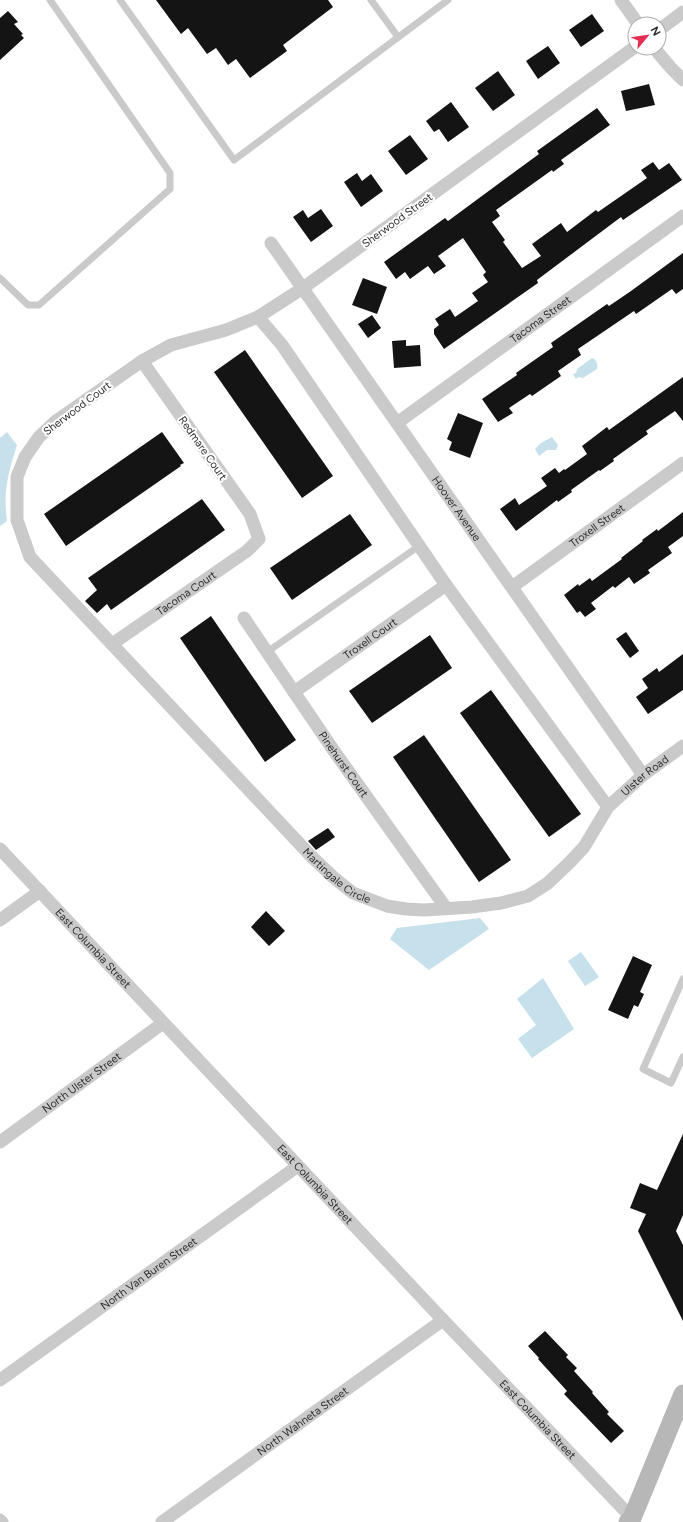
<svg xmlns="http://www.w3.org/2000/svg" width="683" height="1522" viewBox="0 0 683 1522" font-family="Figtree,sans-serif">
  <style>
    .water { fill: #c6e1eb }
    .building { fill: #141414 }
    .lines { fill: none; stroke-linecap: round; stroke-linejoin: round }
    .lane { stroke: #cacaca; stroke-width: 7 }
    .street { stroke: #cacaca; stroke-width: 13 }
    .secondary { stroke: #b7b7b7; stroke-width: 19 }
    .labels { text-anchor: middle; stroke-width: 4; stroke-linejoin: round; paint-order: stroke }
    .street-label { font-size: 11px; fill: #2d2d2d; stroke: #fff }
  </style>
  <rect width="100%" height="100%" fill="#fff"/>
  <g class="water">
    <path d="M592 358C597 360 598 364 597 369L583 378 578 377 576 379 573 374 576 373 577 369Z"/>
    <path d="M7 432 17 445C8 473 3 492 7 521L0 526V438Z"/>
    <path d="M552 437 558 445 556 450H547L539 456 535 449 541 443Z"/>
    <path d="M480 918 489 929 429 970 390 939 397 928Z"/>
    <path d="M581 952 599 977 585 986 568 961Z"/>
    <path d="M543 978 574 1029 532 1058 518 1039 536 1025 517 999Z"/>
  </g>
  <g class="building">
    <path d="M156 0H328L333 7 283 45 287 51 250 78 236 59 228 65 216 48 207 54 188 28 181 34Z"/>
    <path d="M8 11 18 22 14 24 23 34 21 35 24 38 0 60V18Z"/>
    <path d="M592 14 604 31 581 47 569 30Z"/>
    <path d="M548 46 560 63 538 79 526 61Z"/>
    <path d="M498 71 515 95 493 111 475 88Z"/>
    <path d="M649 84 655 105 626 111 621 91Z"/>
    <path d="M451 102 469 127 448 142 439 129 434 132 426 121Z"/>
    <path d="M597 108 610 125 561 160 564 164 553 172 552 170 496 210 500 216 492 222 505 240 503 242 522 268 541 256 532 244 561 223 567 232 596 210 598 212 647 178 641 170 653 162 659 170 669 163 682 180 623 220 621 217 537 280 538 283 444 349 434 334V329L439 325 435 319 450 309 455 317 478 301 472 293 488 282 483 275 486 272 463 238 438 256 446 266 434 274 428 266 410 279 405 272 396 279 384 262 445 218 448 221 539 154 537 151Z"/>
    <path d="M410 135 428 159 406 175 388 151Z"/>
    <path d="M357 173 362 181 371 174 383 191 361 207 344 182Z"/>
    <path d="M321 209 333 226 311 242 293 217 303 210 308 218Z"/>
    <path d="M683 253V289L676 294 672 289 636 314 634 311 578 349 581 355 558 371 561 376 532 396 530 394 509 408 513 413 498 422 482 399 517 375 516 373 553 347 551 343 607 304 609 306 631 291Z"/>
    <path d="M363 278 387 287 377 314 352 305Z"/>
    <path d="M372 315 381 328 368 338 358 324Z"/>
    <path d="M406 340V346L420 345 421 366 394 368 392 341Z"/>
    <path d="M245 350 333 476 302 498 214 372Z"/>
    <path d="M683 377V421L675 411 646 431 648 434 613 459 614 461 600 471 599 470 571 490 572 492 558 502 557 500 516 531 500 509 515 498 519 505 547 486 541 478 555 468 559 473 564 469 565 470 587 454 582 446 607 427 609 430Z"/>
    <path d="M458 413 483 423 470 458 449 450 452 442 447 439Z"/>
    <path d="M162 432 184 463 180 465 181 466 66 546 44 514Z"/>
    <path d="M202 499 225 530 111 610 107 604 97 613 85 601 97 590 88 578Z"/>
    <path d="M683 512V536L668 547 672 553 648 570 650 573 634 584 629 577 615 588 613 586 591 603 596 609 585 617 580 611 577 613 564 595 578 584 579 586 590 578 592 581 622 559 621 558 643 541 642 540 657 529 658 531Z"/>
    <path d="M350 514 372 545 292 600 270 568Z"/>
    <path d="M211 616 296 740 265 762 180 638Z"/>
    <path d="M626 632 639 651 630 658 616 639Z"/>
    <path d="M430 635 452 668 372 723 349 691Z"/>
    <path d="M683 654V690L648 714 636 697 648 688 642 679 657 668 659 672Z"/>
    <path d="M491 690 581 814 549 837 460 713Z"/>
    <path d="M424 735 511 860 479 882 393 757Z"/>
    <path d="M328 828 335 837 316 850 308 841Z"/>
    <path d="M266 911 285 931 269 946 251 927Z"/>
    <path d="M633 956 652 965 640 992 644 994 638 1007 634 1005 628 1019 608 1010Z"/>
    <path d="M683 1134V1215L676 1231 683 1245V1321L638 1231 646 1214 630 1208 640 1183 657 1190Z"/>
    <path d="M545 1331 568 1355 566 1357 577 1368 574 1371 593 1392 592 1393 609 1412 607 1414 624 1431 611 1443 564 1394 567 1391 538 1359 539 1358 528 1346Z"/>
  </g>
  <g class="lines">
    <g class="lane">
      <path d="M120 0 234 160 448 0"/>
      <path d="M371 0 398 37"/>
      <path d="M0 278 28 305H39L170 189V173L50 0"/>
      <path d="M267 652 419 546"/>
      <path d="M683 979 643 1069 671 1083 683 1057"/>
    </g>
    <g class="street">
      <path d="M621 0 638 24"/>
      <path d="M659 30 683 12"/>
      <path id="s1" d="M635 47 303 288 258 317 226 330 171 345 142 361 56 421 39 437 25 457 17 477V520L30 557 311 856 333 877 353 893 387 906 406 909 424 910 472 907 501 903 528 896 548 883 570 862 584 847 608 807 643 775 683 746"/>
      <path d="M654 48 671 68 683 80"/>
      <path id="s2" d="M271 243 643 775"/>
      <path d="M258 317 282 345 446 585 608 807"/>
      <path id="s3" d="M397 423 683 216"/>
      <path id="s4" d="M512 587 683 463"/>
      <path id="s5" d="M244 618 334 751 446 908"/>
      <path id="s6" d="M112 644 247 551 259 539 250 514 142 361"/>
      <path id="s7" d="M294 692 446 585"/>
      <path id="s8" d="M0 849 443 1320 632 1518"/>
      <path d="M0 920 40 891"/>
      <path id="s9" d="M0 1142 163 1023"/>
      <path id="s10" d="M0 1380 298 1166"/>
      <path d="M0 1520 2 1522"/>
      <path id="s11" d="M162 1522 443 1320"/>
    </g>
    <path class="secondary" d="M628 1522 632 1518 683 1394"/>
  </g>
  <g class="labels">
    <g class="street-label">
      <text transform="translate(397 220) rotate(-36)" y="4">Sherwood Street</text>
      <text dy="4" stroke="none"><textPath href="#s3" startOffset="177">Tacoma Street</textPath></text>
      <text transform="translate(77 408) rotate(-37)" y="4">Sherwood Court</text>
      <text transform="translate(203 448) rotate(55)" y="4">Redmare Court</text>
      <text dy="4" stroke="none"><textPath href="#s2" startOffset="324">Hoover Avenue</textPath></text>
      <text dy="4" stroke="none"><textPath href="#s4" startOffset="105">Troxell Street</textPath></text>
      <text dy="4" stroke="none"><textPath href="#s6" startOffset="90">Tacoma Court</textPath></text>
      <text dy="4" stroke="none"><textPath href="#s7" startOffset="93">Troxell Court</textPath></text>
      <text dy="4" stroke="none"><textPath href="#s5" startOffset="177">Pinehurst Court</textPath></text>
      <text dy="4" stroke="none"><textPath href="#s1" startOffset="1660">Ulster Road</textPath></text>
      <text dy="4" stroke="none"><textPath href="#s1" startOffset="1288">Martingale Circle</textPath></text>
      <text dy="4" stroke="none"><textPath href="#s8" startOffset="136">East Columbia Street</textPath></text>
      <text dy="4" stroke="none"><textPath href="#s9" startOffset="101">North Ulster Street</textPath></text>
      <text dy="4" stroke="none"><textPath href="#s8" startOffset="460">East Columbia Street</textPath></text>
      <text dy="4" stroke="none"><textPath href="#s10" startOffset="183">North Van Buren Street</textPath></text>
      <text dy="4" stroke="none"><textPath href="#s8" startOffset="784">East Columbia Street</textPath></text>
      <text dy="4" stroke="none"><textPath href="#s11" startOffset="173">North Wahneta Street</textPath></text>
    </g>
  </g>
  <g transform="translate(647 36) rotate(61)"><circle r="19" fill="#ffffff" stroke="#ababab"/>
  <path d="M0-3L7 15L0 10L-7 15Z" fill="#e62d51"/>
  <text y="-6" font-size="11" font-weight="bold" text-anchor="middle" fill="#2d2d2d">N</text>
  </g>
</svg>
